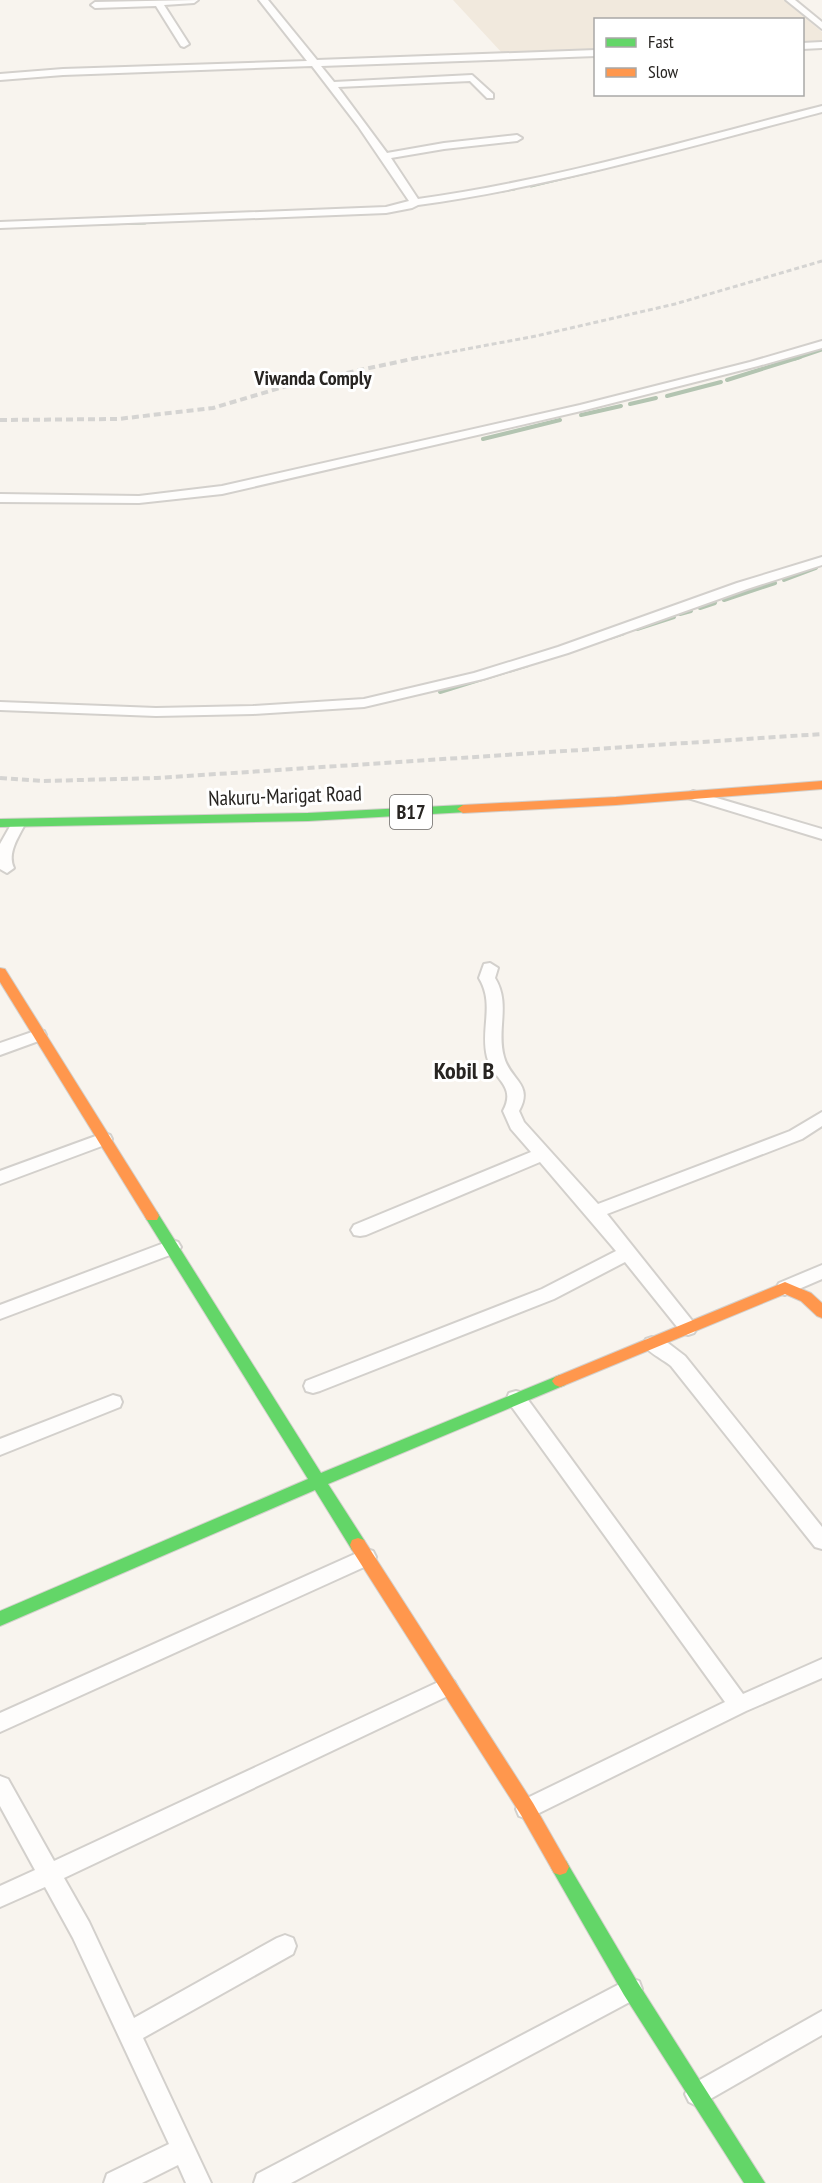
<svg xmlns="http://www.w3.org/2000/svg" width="822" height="2183" viewBox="0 0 822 2183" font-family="'PT Sans Narrow',sans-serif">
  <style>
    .built { fill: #f1e9dd }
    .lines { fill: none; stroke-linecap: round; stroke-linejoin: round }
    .stream-far1 { stroke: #b3c4b1; stroke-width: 3 }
    .stream { stroke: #b3c4b1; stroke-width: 4 }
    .street-casing { stroke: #d3d0cc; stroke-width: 4 }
    .fast-casing { stroke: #d3d0cc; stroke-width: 2 }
    .slow-casing { stroke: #d3d0cc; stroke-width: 2 }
    .street { fill: #fefdfc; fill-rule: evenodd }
    .fast { fill: #63d668; fill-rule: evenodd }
    .slow { fill: #ff974d; fill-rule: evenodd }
    .rail-far1 { stroke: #d5d4d2; stroke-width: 3; stroke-dasharray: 5 3; stroke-linecap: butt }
    .rail { stroke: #d5d4d2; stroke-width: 4; stroke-dasharray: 7 4; stroke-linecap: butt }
    .labels { text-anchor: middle; stroke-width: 6; stroke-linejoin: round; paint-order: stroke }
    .far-quarter-label { font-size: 20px; font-weight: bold; fill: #282522; stroke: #fff }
    .shield { fill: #fff; stroke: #686664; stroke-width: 1.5 }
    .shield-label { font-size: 20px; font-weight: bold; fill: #282522 }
    .street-label { font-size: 21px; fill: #282522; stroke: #fff }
    .quarter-label { font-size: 24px; font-weight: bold; fill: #282522; stroke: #fff }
  </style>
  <rect width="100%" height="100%" fill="#f8f4ee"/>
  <path class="built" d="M453 0H784L822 32V41L803 43 802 20H596L595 51 503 54Z"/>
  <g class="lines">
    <g class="stream-far1">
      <path d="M531 186 602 169"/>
      <path d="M428 203 514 189"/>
      <path d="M97 224 145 223"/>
      <path d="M795 359 822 350"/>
    </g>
    <g class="stream">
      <path d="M727 380 800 357"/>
      <path d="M667 396 721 382"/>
      <path d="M630 404 656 398"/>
      <path d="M581 415 621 406"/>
      <path d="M483 439 560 420"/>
      <path d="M784 580 816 568"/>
      <path d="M724 600 775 583"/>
      <path d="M700 608 715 603"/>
      <path d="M680 614 691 611"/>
      <path d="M637 629 674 617"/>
      <path d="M609 638 624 633"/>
      <path d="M440 692 528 665"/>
    </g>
    <defs>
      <g id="street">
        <path d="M198 0 194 3 164 5 189 44 184 47 181 46 156 6 95 8 91 5 95 2Z"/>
        <path d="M259 0H268L317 60 596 50V56L321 66 334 82 472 75 493 94V98H487L470 81 338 87 387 153 444 143 517 135 522 138 517 141 444 149 391 158 418 199C555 180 688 140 822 106V112C688 147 555 186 418 205L412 208 386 213 0 228V222L386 207 409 201 358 126 312 66 63 75 0 80V74L63 69 307 61Z"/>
        <path d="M786 0H795L822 22V29Z"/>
        <path d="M822 42V48L802 49V43Z"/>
        <path d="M822 341V348L758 366 581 411 222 494 139 503 0 502V494L139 496 222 486 580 405 750 362Z"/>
        <path d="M822 557V565L747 589 568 653 483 679 364 707 253 714 156 716 0 710V702L156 708 253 706 364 699 474 673 558 647 737 583Z"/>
        <path d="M693 791 822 829V839L688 798 686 795Z"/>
        <path d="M18 820 25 824C18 838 7 853 14 868L7 873 0 869V844L13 821Z"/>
        <path d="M490 963 498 968 495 978C511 1004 496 1029 504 1057 510 1080 534 1084 519 1111L524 1122 598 1204 790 1131 822 1112V1126L802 1139 607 1214 694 1323 697 1328 694 1333 688 1335 682 1333 625 1262 554 1299 320 1391 313 1393 306 1391 304 1386 306 1381 542 1289 616 1251 540 1162 366 1235 360 1236 354 1235 351 1230 354 1225 531 1152 511 1129 503 1111C517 1085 493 1080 487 1057 480 1029 495 1004 479 978L484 964Z"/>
        <path d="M38 1030 44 1031 46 1035 44 1039 0 1055V1043Z"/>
        <path d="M104 1133 110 1135 112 1139 110 1143 0 1184V1171Z"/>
        <path d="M172 1240 178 1242 181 1247 178 1252 0 1319V1305Z"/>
        <path d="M822 1265V1279L785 1295 779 1293 776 1288 779 1283Z"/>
        <path d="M652 1337 668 1343 685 1356 822 1527V1549L815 1547 671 1366C664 1360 646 1351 643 1344L646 1339Z"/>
        <path d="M516 1391 523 1393 743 1694 822 1659V1678L746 1711 527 1819 519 1816 516 1809 519 1802 725 1702 509 1403 507 1398 509 1393Z"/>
        <path d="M113 1395 120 1397 122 1402 120 1407 0 1455V1439Z"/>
        <path d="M366 1549 373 1551 376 1557 373 1563 0 1732V1713Z"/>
        <path d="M447 1678 454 1681 457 1687 454 1693 64 1878 89 1922 134 2018 277 1938 285 1935 293 1938 296 1946 293 1954 143 2038 211 2183H186L178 2165 142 2183H104L107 2174 169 2144 73 1938 45 1887 0 1907V1886L35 1870 0 1806V1776L8 1779 54 1861Z"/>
        <path d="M631 1978 639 1981 642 1989 639 1997 291 2183H254L257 2174Z"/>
        <path d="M822 2011V2035L705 2102 697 2106 689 2102 685 2094 689 2086Z"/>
      </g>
      <g id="fast">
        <path d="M463 805 469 809 467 812 308 821 0 827V819L308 813Z"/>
        <path d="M152 1211 157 1212 321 1473 555 1377 560 1375 565 1377 568 1381 565 1385 328 1484 364 1540 366 1545 364 1550 358 1552 352 1550 315 1490 0 1626V1611L308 1479 147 1220 145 1216 147 1212Z"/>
        <path d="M560 1859 566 1861 638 1983 765 2183H744L624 1995 554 1873 551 1867 554 1861Z"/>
      </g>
      <g id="slow">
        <path d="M822 781V789L616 805 463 813 457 809 463 805 616 797Z"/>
        <path d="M0 968 5 969 157 1212 159 1216 157 1220H147L0 982Z"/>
        <path d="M785 1282 811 1293 822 1303V1318L817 1316 801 1301 785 1294 565 1385 560 1387 555 1385 552 1381 555 1377Z"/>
        <path d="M358 1538 364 1540 533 1803 566 1861 569 1867 566 1873 560 1875 554 1873 521 1815 352 1550 350 1545 352 1540Z"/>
      </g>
    </defs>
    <use href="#street" class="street-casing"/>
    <use href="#fast" class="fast-casing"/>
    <use href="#slow" class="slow-casing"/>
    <use href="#street" class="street"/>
    <use href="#fast" class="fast"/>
    <use href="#slow" class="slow"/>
    <path class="rail-far1" d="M413 359 536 336 675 304 822 261"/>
    <g class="rail">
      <path d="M0 420 118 419 213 408 290 385 421 357"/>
      <path d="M0 778 42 781 157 778 822 734"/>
    </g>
  </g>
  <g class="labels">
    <g class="far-quarter-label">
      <text x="313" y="385">Viwanda Comply</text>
    </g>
    <rect class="shield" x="390" y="795" width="42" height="34" rx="4.5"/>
    <g class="shield-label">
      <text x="411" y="819">B17</text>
    </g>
    <g class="street-label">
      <text transform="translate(285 796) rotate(-2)" y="7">Nakuru-Marigat Road</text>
    </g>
    <g class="quarter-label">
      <text x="464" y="1079">Kobil B</text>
    </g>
  </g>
  <rect x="594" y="18" width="210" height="78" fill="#ffffff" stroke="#a9a8a7" stroke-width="1.5"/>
  <rect x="606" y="38" width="30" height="9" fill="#63d668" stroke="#a9a8a7" stroke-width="1.5"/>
  <text x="648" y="48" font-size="18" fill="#282522">Fast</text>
  <rect x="606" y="68" width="30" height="9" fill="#ff974d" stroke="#a9a8a7" stroke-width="1.5"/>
  <text x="648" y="78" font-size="18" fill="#282522">Slow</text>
</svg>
